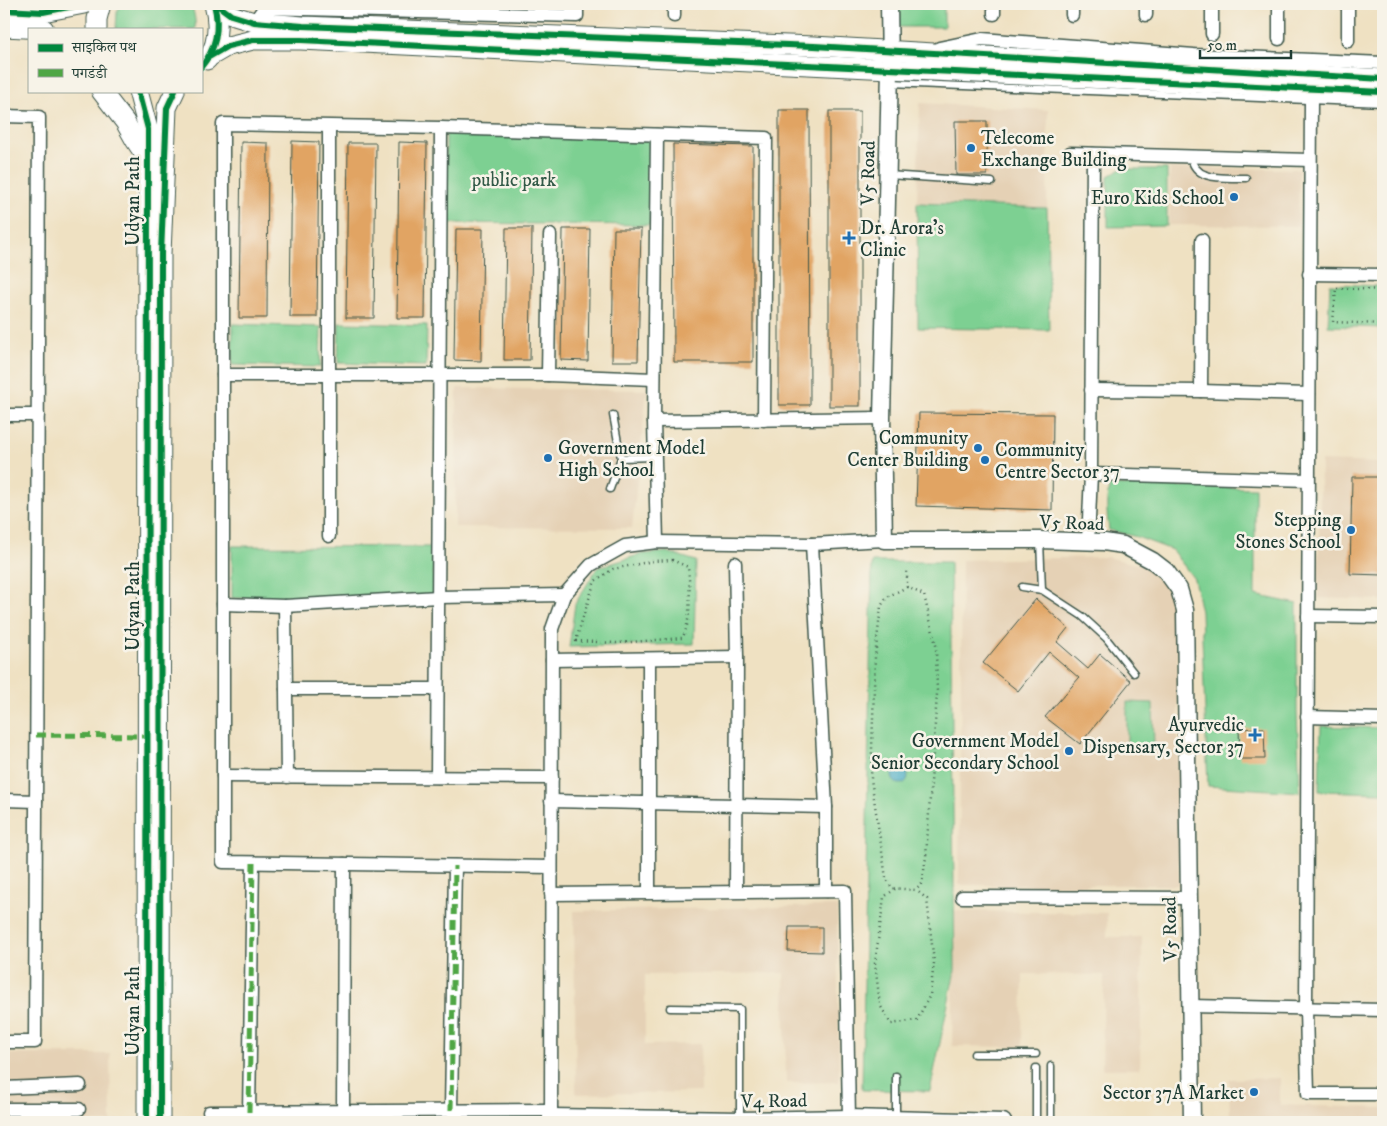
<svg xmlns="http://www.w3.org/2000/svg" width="1387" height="1126" viewBox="0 0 1387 1126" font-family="'IM FELL DW Pica','Noto Serif Devanagari',serif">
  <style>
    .built { fill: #e5d1b5 }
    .green { fill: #7dd092; stroke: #4e8663 }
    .water { fill: #45abc5; stroke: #32747c }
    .building { fill: #e1a464 }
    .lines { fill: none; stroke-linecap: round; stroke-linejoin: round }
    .service-casing { stroke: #3e5649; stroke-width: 9 }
    .minor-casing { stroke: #3e5649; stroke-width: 15 }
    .tertiary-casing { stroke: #3e5649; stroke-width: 19 }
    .secondary-casing { stroke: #3e5649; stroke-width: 21 }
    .path { stroke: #3e5649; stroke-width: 2.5; stroke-dasharray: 1 4; stroke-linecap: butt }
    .service { stroke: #fff; stroke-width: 6 }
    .minor { stroke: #fff; stroke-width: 12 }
    .tertiary { stroke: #fff; stroke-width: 16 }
    .secondary { stroke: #fff; stroke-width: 19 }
    .quiet { stroke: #4fa644; stroke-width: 5; stroke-dasharray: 10 5; stroke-linecap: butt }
    .cycleway-casing { stroke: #f7f3e8; stroke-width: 9 }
    .cycleway { stroke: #00873e; stroke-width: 6 }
    .poi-dot { fill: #1f6fb2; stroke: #f7f3e8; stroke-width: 2 }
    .labels { text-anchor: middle; stroke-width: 5; stroke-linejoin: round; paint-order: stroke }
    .poi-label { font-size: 19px; fill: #1f3d34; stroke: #f7f3e8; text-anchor: end }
    .street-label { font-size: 19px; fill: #1f3d34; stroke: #f7f3e8 }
    .park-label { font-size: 19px; fill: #325a47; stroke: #f7f3e8 }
  </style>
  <rect width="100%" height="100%" fill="#f7f3e8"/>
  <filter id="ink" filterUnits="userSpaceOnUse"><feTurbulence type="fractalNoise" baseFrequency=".02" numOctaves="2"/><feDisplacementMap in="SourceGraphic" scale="10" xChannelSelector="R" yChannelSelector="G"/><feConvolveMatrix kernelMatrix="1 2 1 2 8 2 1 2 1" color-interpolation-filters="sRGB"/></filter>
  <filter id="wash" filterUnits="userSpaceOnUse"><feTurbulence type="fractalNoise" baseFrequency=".0096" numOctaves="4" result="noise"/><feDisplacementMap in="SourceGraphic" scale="20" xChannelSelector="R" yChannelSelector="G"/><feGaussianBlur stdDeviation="1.12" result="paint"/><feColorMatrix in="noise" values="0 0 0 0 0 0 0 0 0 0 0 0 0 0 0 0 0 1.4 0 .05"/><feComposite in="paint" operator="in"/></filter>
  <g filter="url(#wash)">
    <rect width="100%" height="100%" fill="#efe1c2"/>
    <g class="built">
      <path d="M920 103 1048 110 1047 208 917 203Z"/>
      <path d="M1170 168 1299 169 1298 226 1169 225Z"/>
      <path d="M457 388 647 390 632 528 455 527Z"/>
      <path d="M1321 461 1383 463V600L1317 598Z"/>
      <path d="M1107 557 1144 566 1167 588 1177 617 1179 885H959L962 560Z"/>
      <path d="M837 906 839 1082 786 1083 784 973 645 975V1045L700 1044 701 1092 576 1094 574 911Z"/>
      <path d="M955 911 1107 913V937H1142L1140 1069H1102L1104 975 1023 974 1022 1047 952 1046Z"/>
      <path d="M4 1054H110L111 1122H4Z"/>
      <path d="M1280 1078V1105L1383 1108V1122H1230L1229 1079Z"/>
    </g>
    <g class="green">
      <path d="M122 4H190C194 10 196 21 195 29H116L117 12Z"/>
      <rect x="898" y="4" width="46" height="23"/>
      <path d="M446 131 652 139 650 225 446 223Z"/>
      <path d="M1121 169H1167V226L1108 227V176Z"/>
      <path d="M917 203 1047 208 1049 330 918 328Z"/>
      <path d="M1330 284 1383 286V328L1328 326Z"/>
      <path d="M339 323 427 325 426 366 338 363Z"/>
      <path d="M233 324 321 327 320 367 232 365Z"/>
      <path d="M1110 485 1255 488V595L1297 604V712L1300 792 1208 786 1201 612 1194 579 1172 550 1137 537 1109 530C1107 516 1105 499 1110 485Z"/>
      <path d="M232 546 434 547 433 600 232 598Z"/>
      <path d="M667 552 696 561 694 644 569 647 575 604 597 568 642 554Z"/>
      <path d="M872 562H950L955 970 930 1091 862 1090Z"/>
      <path d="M1127 702 1153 703 1154 750 1127 751Z"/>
      <path d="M1321 726 1383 728V793L1319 791Z"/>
      <path d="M544 1116V1122H404L409 1119H421Z"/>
    </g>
    <circle class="water" cx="900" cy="776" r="8"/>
    <g id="blocks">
      <g class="building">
        <path d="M779 110H809L810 405H779Z"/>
        <rect x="829" y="111" width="31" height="295"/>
        <path d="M955 121H987V175H956Z"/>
        <path d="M292 141 319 142 317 317H290Z"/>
        <path d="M241 142 268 143 267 318H239Z"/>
        <path d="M399 142 427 143 425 318H397Z"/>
        <path d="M348 143H376L374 318H346Z"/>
        <path d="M673 144 753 146V362H674Z"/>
        <path d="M506 228H532L530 360H504Z"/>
        <path d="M456 229H483L481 361 454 360Z"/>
        <path d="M563 229H590L588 361 561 360Z"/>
        <path d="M614 229H641L638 361H612Z"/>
        <path d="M919 413 1053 414 1052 510 916 506Z"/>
        <path d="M1352 477H1383V575L1350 574Z"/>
        <path d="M1036 599 1068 628 1057 642 1088 669 1100 654 1131 681 1080 744 1045 717 1079 678 1049 652 1018 691 983 663Z"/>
        <path d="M1264 728 1265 759H1240L1239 729Z"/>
        <path d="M789 927H822V952L788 951Z"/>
      </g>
    </g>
  </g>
  <g filter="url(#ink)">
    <use href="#blocks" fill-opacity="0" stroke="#3e5649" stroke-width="1"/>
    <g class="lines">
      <defs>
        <g id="service">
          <path d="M890 83 1383 103"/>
          <path d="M1191 156C1194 183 1227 177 1246 178"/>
          <path d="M888 175 992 182"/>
          <path d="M613 415 621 458"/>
          <path d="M610 489 621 458 655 457"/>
          <path d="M1040 541 1042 590"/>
          <path d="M1022 587 1042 590 1082 616 1106 638 1134 673"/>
          <path d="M670 1008 740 1009V1119"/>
          <path d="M974 1054H1036"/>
          <path d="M1051 1066V1122"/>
          <path d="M1036 1068V1122"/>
          <path d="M896 1076V1119"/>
        </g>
        <g id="minor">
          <path d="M674 4V16"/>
          <path d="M994 4V14"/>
          <path d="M1072 4V15"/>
          <path d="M1146 15V4"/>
          <path d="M254 22 264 8 577 16V4"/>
          <path d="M1212 34V4"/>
          <path d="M1279 39V4"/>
          <path d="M1348 41V4"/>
          <path d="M939 48 982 39 1194 55 1383 63"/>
          <path d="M1311 100 1306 1009 1308 1094H1383"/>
          <path d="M4 116 39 117 35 1042H4"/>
          <path d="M329 127V536"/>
          <path d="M1070 153 1310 160"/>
          <path d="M1309 274 1383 275"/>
          <path d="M223 375H548L654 379"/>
          <path d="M548 375 550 235"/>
          <path d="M1091 390 1201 391 1309 394"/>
          <path d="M1201 391 1202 240"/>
          <path d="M4 415H38"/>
          <path d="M654 421 882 418"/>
          <path d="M1091 474 1308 480"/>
          <path d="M657 542 654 421 657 135"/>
          <path d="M1088 542 1091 474 1093 154"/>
          <path d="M812 544 826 807V891"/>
          <path d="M735 563 737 657 736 891"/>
          <path d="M223 604 285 606 438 597 564 595"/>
          <path d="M285 606 287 777"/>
          <path d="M1308 616 1383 617"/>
          <path d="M649 659V892"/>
          <path d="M552 660 737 657"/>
          <path d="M286 689H437"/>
          <path d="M1307 717 1383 719"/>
          <path d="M223 776 552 778"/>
          <path d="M437 777 441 128"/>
          <path d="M4 800 36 801"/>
          <path d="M551 801 826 807"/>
          <path d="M551 867 223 862V124L441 128 766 138 764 420"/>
          <path d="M551 894 845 891 849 1118"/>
          <path d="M962 897 1189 898"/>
          <path d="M1190 1006 1383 1010"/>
          <path d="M4 1088 80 1085"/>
          <path d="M4 1109H79"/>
          <path d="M451 1110 455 866"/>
          <path d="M343 1111 344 864"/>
          <path d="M209 1112 551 1110"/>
          <path d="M249 1112 253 863"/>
          <path d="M551 1117 552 629 564 595 591 565 625 546 657 542 812 544 884 540"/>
        </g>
        <g id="tertiary">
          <path d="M889 4 890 69 882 418 884 540H1040L1104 542 1123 545 1153 561 1166 571 1179 589 1185 610 1192 1122"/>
          <path d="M551 1122V1117L740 1120 849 1118 1003 1122"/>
        </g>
        <g id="secondary">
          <path d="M216 4 231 15 254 22 303 26 814 46 1383 79"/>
          <path d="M4 10 43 12 84 4"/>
          <path d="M4 27 44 29"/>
          <path d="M97 29V19L101 4"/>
          <path d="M209 57 228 46 253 40H301L890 69 1383 92"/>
          <path d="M207 60C219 43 219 23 214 4"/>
          <path d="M101 91 125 122 135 140 147 158"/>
          <path d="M138 91 148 129 147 1122"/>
          <path d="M160 1122 161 254 167 108 175 91"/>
        </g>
      </defs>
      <use href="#service" class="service-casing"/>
      <use href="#minor" class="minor-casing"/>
      <use href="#tertiary" class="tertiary-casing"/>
      <use href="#secondary" class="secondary-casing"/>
      <g class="path">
        <path d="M1383 290 1336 288 1333 322 1383 324"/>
        <path d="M672 560 688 567C690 585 692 623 682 638L618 643 576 641 582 620 595 581 613 569 653 561Z"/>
        <path d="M907 587 887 597 881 606 875 657 871 779 886 878 892 888 916 890 922 884 926 857 937 694 936 645 924 595 907 587V570"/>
        <path d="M895 889 884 897 875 963 880 1005 891 1024 917 1020 930 995 934 963 927 899 916 890"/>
      </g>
      <use href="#service" class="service"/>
      <use href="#minor" class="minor"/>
      <use href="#tertiary" class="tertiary"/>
      <use href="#secondary" class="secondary"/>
      <g class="quiet">
        <path d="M36 735 147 736"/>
        <path d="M451 1110 455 866"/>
        <path d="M249 1112 253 863"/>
      </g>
      <defs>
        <g id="cycleway">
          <path d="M216 4 231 15 254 22 303 26 814 46 1383 79"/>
          <path d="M4 10 43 12 84 4"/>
          <path d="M209 57 228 46 253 40H301L890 69 1383 92"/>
          <path d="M201 67C217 48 220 27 214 4"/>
          <path d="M138 91 148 129 147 1122"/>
          <path d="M160 1122 161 254 167 108 175 91"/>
        </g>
      </defs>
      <use href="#cycleway" class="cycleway-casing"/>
      <use href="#cycleway" class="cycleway"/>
    </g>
  </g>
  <g class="poi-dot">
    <circle cx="971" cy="148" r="5"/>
    <circle cx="1234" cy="197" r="5"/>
    <path d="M846.5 230.5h5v5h5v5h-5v5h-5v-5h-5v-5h5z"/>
    <circle cx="978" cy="448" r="5"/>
    <circle cx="548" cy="458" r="5"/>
    <circle cx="985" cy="460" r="5"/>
    <circle cx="1351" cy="530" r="5"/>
    <path d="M1252.5 727.5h5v5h5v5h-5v5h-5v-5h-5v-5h5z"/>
    <circle cx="1069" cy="751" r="5"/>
    <circle cx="1254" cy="1092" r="5"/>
  </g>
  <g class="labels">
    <g class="poi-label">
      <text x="981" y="144" text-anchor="start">Telecome<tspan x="981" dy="22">Exchange Building</tspan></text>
      <text x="1224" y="204">Euro Kids School</text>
      <text x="860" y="234" text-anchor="start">Dr. Arora's<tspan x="860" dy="22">Clinic</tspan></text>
      <text x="968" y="444">Community<tspan x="968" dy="22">Center Building</tspan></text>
      <text x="558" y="454" text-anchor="start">Government Model<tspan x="558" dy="22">High School</tspan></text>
      <text x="995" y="456" text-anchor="start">Community<tspan x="995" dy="22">Centre Sector 37</tspan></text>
      <text x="1341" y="526">Stepping<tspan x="1341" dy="22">Stones School</tspan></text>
      <text x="1244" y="731">Ayurvedic<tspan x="1244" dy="22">Dispensary, Sector 37</tspan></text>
      <text x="1059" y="747">Government Model<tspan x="1059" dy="22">Senior Secondary School</tspan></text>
      <text x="1244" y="1099">Sector 37A Market</text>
    </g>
    <g class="street-label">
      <text transform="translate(867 173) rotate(-89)" y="7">V5 Road</text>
      <text transform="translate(132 201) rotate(-90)" y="7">Udyan Path</text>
      <text transform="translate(1072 522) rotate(2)" y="7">V5 Road</text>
      <text transform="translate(132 606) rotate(-90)" y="7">Udyan Path</text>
      <text transform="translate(1169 929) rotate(-91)" y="7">V5 Road</text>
      <text transform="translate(132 1011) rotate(-90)" y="7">Udyan Path</text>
      <text transform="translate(774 1100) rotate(-1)" y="7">V4 Road</text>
    </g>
    <g class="park-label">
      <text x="514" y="186">public park</text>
    </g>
  </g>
  <rect width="1387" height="1126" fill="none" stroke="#f7f3e8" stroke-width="20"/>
  <rect x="28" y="28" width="175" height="65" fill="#f7f3e8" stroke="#a1aaa0"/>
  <rect x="38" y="44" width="25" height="8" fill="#00873e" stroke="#a1aaa0"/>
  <text x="72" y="52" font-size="15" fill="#1f3d34">साइकिल पथ</text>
  <rect x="38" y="69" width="25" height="8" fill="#4fa644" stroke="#a1aaa0"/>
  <text x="72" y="78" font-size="15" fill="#1f3d34">पगडंडी</text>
  <path d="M1200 50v8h91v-8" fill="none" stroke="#1f3d34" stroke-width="2.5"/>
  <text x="1207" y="50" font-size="15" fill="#1f3d34" stroke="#f7f3e8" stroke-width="4" paint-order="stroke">50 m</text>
</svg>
